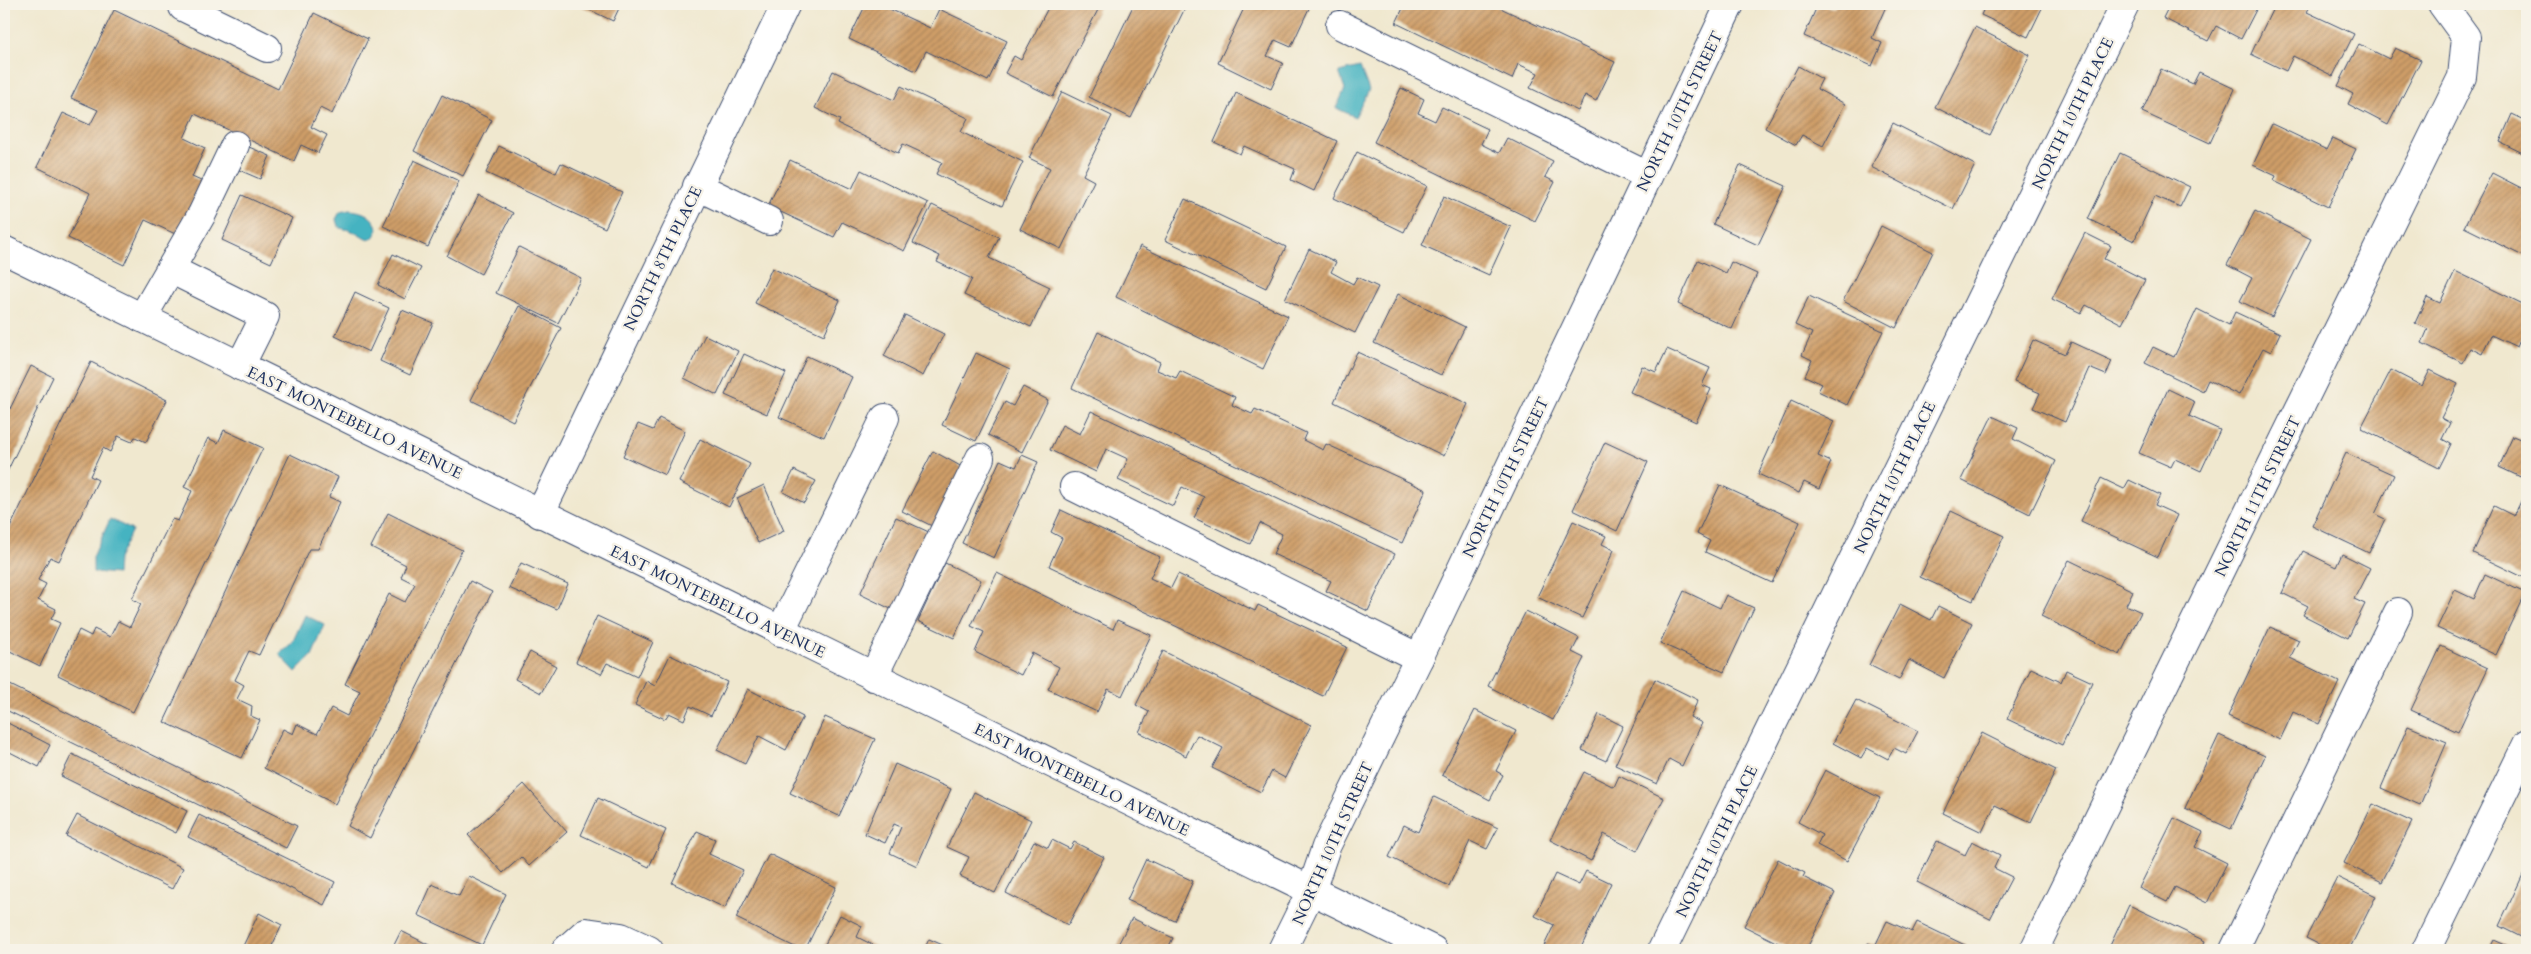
<svg xmlns="http://www.w3.org/2000/svg" width="2531" height="954" viewBox="0 0 2531 954" font-family="Cardo,serif">
  <style>
    .water { fill: #45b3c1; stroke: #307190 }
    .building { fill: url(#building-hatch) }
    .lines { fill: none; stroke-linecap: round; stroke-linejoin: round }
    .minor-casing { stroke: #3b4b6f; stroke-width: 30 }
    .minor { stroke: #fff; stroke-width: 28 }
    .labels { text-anchor: middle; stroke-width: 4.5; stroke-linejoin: round; paint-order: stroke }
    .street-label { font-size: 16px; fill: #1b2f5e; stroke: #f7f3e8 }
  </style>
  <defs>
    <pattern id="building-hatch" width="6" height="6" patternUnits="userSpaceOnUse" patternTransform="scale(1.25)"><rect width="6" height="6" fill="#cf9e68"/><path d="M-1 1l2-2M0 6l6-6M5 7l2-2" fill="none" stroke="#a78159"/></pattern>
  </defs>
  <rect width="100%" height="100%" fill="#f7f3e8"/>
  <filter id="ink" filterUnits="userSpaceOnUse"><feTurbulence type="fractalNoise" baseFrequency=".02" numOctaves="2"/><feDisplacementMap in="SourceGraphic" scale="10" xChannelSelector="R" yChannelSelector="G"/><feConvolveMatrix kernelMatrix="1 2 1 2 8 2 1 2 1" color-interpolation-filters="sRGB"/></filter>
  <filter id="wash" filterUnits="userSpaceOnUse"><feTurbulence type="fractalNoise" baseFrequency=".0096" numOctaves="4" result="noise"/><feDisplacementMap in="SourceGraphic" scale="20" xChannelSelector="R" yChannelSelector="G"/><feGaussianBlur stdDeviation="1.12" result="paint"/><feColorMatrix in="noise" values="0 0 0 0 0 0 0 0 0 0 0 0 0 0 0 0 0 1.4 0 .05"/><feComposite in="paint" operator="in"/></filter>
  <g filter="url(#wash)">
    <rect width="100%" height="100%" fill="#f0e8cf"/>
    <g class="water">
      <path d="M1360 67 1369 90 1355 117 1336 108 1345 89 1339 72Z"/>
      <path d="M349 210C363 211 373 215 378 229 370 247 366 238 354 232 345 227 338 232 336 219L340 212Z"/>
      <path d="M110 519 132 530 118 559 117 574 93 572V557Z"/>
      <path d="M305 615 325 625 312 656 296 672 279 654 292 643Z"/>
    </g>
    <g id="blocks">
      <g class="building">
        <path d="M577 4H621L613 21Z"/>
        <path d="M866 4H879L930 28 939 9 1007 41 988 81 926 51 916 71 849 39Z"/>
        <path d="M1050 4H1101L1053 97 1005 73 1014 56 1021 60Z"/>
        <path d="M1134 4H1187L1131 118 1089 97Z"/>
        <path d="M1246 4H1311L1291 47 1275 40 1267 56 1283 63 1271 89 1218 63Z"/>
        <path d="M1405 4H1492L1615 62 1596 101 1585 95 1578 111 1530 88 1538 73 1518 64 1512 79 1396 23Z"/>
        <path d="M1818 4 1833 8 1835 4H1887L1872 38 1882 43 1872 66 1804 36Z"/>
        <path d="M1986 4H2044L2028 37 1981 15Z"/>
        <path d="M2170 4H2259L2241 39 2216 26 2208 41 2163 18Z"/>
        <path d="M2275 4H2311L2307 12 2354 34 2333 76 2293 56 2286 71 2251 54Z"/>
        <path d="M114 10 278 89 314 13 368 39 332 114 320 108 311 127 327 135 318 153 301 145 294 161 195 114 184 138 205 148 192 177 210 185 184 238 145 220 124 265 68 238 90 193 37 167 63 113 90 125 98 110 71 98Z"/>
        <path d="M1975 27 2030 55 1990 135 1935 107Z"/>
        <path d="M2359 44 2389 59 2395 48 2421 60 2388 125 2348 104 2353 94 2338 86Z"/>
        <path d="M1798 66 1822 79 1817 89 1845 104 1823 146 1802 135 1796 145 1765 128Z"/>
        <path d="M2161 69 2193 84 2199 72 2235 89 2210 143 2142 112Z"/>
        <path d="M833 71 894 100 901 86 968 118 961 132 1023 162 1002 206 936 174 942 162 903 144 898 153 838 124 840 120 815 108Z"/>
        <path d="M1401 88 1424 99 1418 113 1435 121 1442 107 1488 129 1481 144 1499 153 1507 138 1553 161 1545 177 1555 182 1535 221 1374 142Z"/>
        <path d="M1062 92 1112 116 1083 175 1094 181 1061 249 1020 229 1050 168 1029 158Z"/>
        <path d="M1236 93 1337 141 1314 191 1291 180 1295 169 1244 146 1240 154 1214 142Z"/>
        <path d="M442 95 492 120 463 176 414 151Z"/>
        <path d="M2512 114 2527 121V155L2500 142Z"/>
        <path d="M1893 123 1975 165 1953 209 1871 167Z"/>
        <path d="M2272 124 2327 150 2333 138 2356 149 2328 207 2274 181 2276 176 2253 165Z"/>
        <path d="M499 146 556 173 561 163 622 192 605 228 486 173Z"/>
        <path d="M249 147 270 156 260 179 239 170Z"/>
        <path d="M1357 152 1427 186 1404 232 1334 198Z"/>
        <path d="M2120 153 2190 187 2180 207 2155 196 2134 241 2088 219Z"/>
        <path d="M414 160 459 181 428 247 383 226Z"/>
        <path d="M790 160 852 189 861 170 928 203 904 251 842 222 834 237 768 206Z"/>
        <path d="M1740 165 1786 186 1758 245 1713 224Z"/>
        <path d="M2492 173 2527 191V258L2464 227Z"/>
        <path d="M242 195 292 218 271 263 222 240Z"/>
        <path d="M479 195 513 213 481 274 447 256Z"/>
        <path d="M1444 196 1511 227 1489 275 1422 245Z"/>
        <path d="M1185 199 1286 247 1266 288 1165 240Z"/>
        <path d="M932 205 999 237 989 258 1050 287 1031 327 964 295 972 279 937 262 940 256 913 243Z"/>
        <path d="M2255 211 2311 239 2272 317 2240 301 2252 278 2227 265Z"/>
        <path d="M1881 226 1933 252 1896 328 1843 301Z"/>
        <path d="M2085 233 2111 246 2104 259 2145 280 2122 324 2086 305 2081 313 2052 299Z"/>
        <path d="M1140 246 1288 316 1263 369 1116 297Z"/>
        <path d="M519 247 581 278 558 323 496 293Z"/>
        <path d="M1309 249 1336 262 1331 272 1353 284 1357 277 1378 287 1355 333 1285 299Z"/>
        <path d="M393 254 421 268 405 299 378 285Z"/>
        <path d="M1698 260 1726 273 1731 262 1757 274 1732 329 1678 304Z"/>
        <path d="M772 268 840 300 824 335 755 303Z"/>
        <path d="M2455 271 2527 306V325L2517 347 2491 335 2482 354 2470 348 2463 363 2422 343 2428 329 2415 323 2427 297 2440 303Z"/>
        <path d="M355 292 389 308 369 352 335 336Z"/>
        <path d="M1398 294 1465 327 1441 375 1374 343Z"/>
        <path d="M1809 296 1883 331 1847 405 1818 391 1822 384 1805 376 1812 360 1802 355 1812 333 1795 325Z"/>
        <path d="M519 306 561 328 513 421 471 400Z"/>
        <path d="M2197 309 2229 325 2235 312 2280 333 2271 352 2263 348 2239 395 2208 380 2203 391 2145 363 2153 347 2174 357Z"/>
        <path d="M402 310 433 323 410 375 380 361Z"/>
        <path d="M905 315 944 334 923 376 884 356Z"/>
        <path d="M1098 332 1160 362 1157 370 1176 378 1180 371 1235 397 1232 405 1252 414 1255 409 1306 433 1303 440 1323 450 1326 444 1426 490 1402 543 1072 388Z"/>
        <path d="M705 335 738 351 717 395 684 378Z"/>
        <path d="M2033 340 2065 354 2071 342 2112 361 2106 375 2089 368 2065 422 2033 408 2040 393 2014 382Z"/>
        <path d="M1667 349 1710 368 1702 385 1711 389 1696 422 1630 392 1642 366 1656 372Z"/>
        <path d="M1357 352 1468 404 1444 456 1334 402Z"/>
        <path d="M976 353 1010 369 976 441 942 425Z"/>
        <path d="M744 354 786 373 767 414 725 395Z"/>
        <path d="M807 356 852 377 824 437 779 417Z"/>
        <path d="M91 362 167 400 146 442 135 437 132 442 118 436 110 452 103 448 90 476 98 480 59 561 50 557 38 580 46 584 38 600 56 609 51 619 60 623 40 666 4 648V540Z"/>
        <path d="M31 366 53 377 4 478V421Z"/>
        <path d="M2391 370 2422 386 2430 370 2458 384 2441 418 2450 423 2442 439 2451 444 2439 468 2361 428Z"/>
        <path d="M1023 387 1048 400 1022 452 988 435 1005 402 1013 406Z"/>
        <path d="M2168 389 2195 402 2189 416 2220 430 2201 471 2175 459 2171 467 2139 453Z"/>
        <path d="M1791 401 1834 421 1818 456 1831 462 1819 489 1804 482 1799 493 1758 474Z"/>
        <path d="M1091 411 1395 554 1368 611 1326 591 1331 581 1273 554 1282 534 1260 523 1250 544 1194 518 1204 497 1182 487 1173 506 1118 480 1128 459 1106 449 1096 472 1050 450 1062 425 1080 434Z"/>
        <path d="M1992 416 2018 428 2013 439 2056 461 2030 514 1961 480Z"/>
        <path d="M659 418 685 431 665 475 623 456 638 424 653 430Z"/>
        <path d="M224 430 263 448 133 712 58 675 79 630 91 636 94 629 110 637 118 621 130 627 141 604 132 599 172 519 178 521 192 491 184 487 208 438 218 443Z"/>
        <path d="M2513 436 2527 442V480L2499 467Z"/>
        <path d="M700 439 750 464 729 507 679 482Z"/>
        <path d="M1605 442 1648 462 1617 531 1573 510Z"/>
        <path d="M933 451 964 468 934 527 902 511Z"/>
        <path d="M2346 453 2394 475 2375 514 2385 519 2369 553 2312 526Z"/>
        <path d="M290 454 338 477 329 497 340 502 318 549H309L259 655 249 651 235 680 244 685 237 699 252 706 251 716 260 720 242 758 164 722Z"/>
        <path d="M1022 455 1038 462 994 558 962 543 1000 460 1016 467Z"/>
        <path d="M794 470 816 481 804 503 783 492Z"/>
        <path d="M2101 478 2124 489 2129 480 2160 495 2155 505 2177 515 2158 557 2081 521Z"/>
        <path d="M764 485 784 531 758 543 737 498Z"/>
        <path d="M1720 485 1800 522 1772 583 1705 552 1710 541 1697 534Z"/>
        <path d="M2522 499 2527 501V579L2473 553 2494 506 2514 516Z"/>
        <path d="M1061 510 1160 557 1150 578 1171 588 1178 574 1255 611 1258 605 1347 647 1323 696 1049 566 1062 538 1051 532Z"/>
        <path d="M1951 511 2004 536 1973 601 1920 577Z"/>
        <path d="M388 513 462 550 335 804 264 768 283 729 293 734 297 724 317 734 331 708 347 716 360 691 345 684 389 594 405 602 415 584 401 577 406 565 371 547Z"/>
        <path d="M896 517 931 533 895 611 860 594Z"/>
        <path d="M1573 521 1606 536 1602 544 1614 550 1582 618 1537 597Z"/>
        <path d="M2303 551 2336 567 2342 554 2370 568 2354 599 2365 604 2348 638 2303 615 2308 606 2282 593Z"/>
        <path d="M2069 560 2133 591 2126 605 2141 612 2120 655 2041 616Z"/>
        <path d="M521 563 568 584 557 609 509 588Z"/>
        <path d="M945 563 981 580 954 638 918 621Z"/>
        <path d="M997 573 1113 629 1117 620 1151 635 1122 696 1108 689 1097 712 1048 689 1059 667 1032 653 1021 675 975 652 984 632 971 626Z"/>
        <path d="M2485 574 2525 593 2496 655 2437 628 2455 590 2474 599Z"/>
        <path d="M470 581 492 592 370 838 348 826Z"/>
        <path d="M1684 591 1720 608 1726 595 1754 608 1724 672 1660 643Z"/>
        <path d="M1900 604 1931 620 1938 606 1972 623 1944 678 1909 660 1899 680 1869 665Z"/>
        <path d="M1526 611 1579 638 1572 652 1584 658 1553 720 1488 686Z"/>
        <path d="M597 616 653 642 637 677 607 663 601 674 576 662Z"/>
        <path d="M2270 627 2299 640 2290 658 2339 682 2319 724 2293 712 2280 740 2228 716Z"/>
        <path d="M2441 646 2488 668 2458 732 2411 710Z"/>
        <path d="M1163 651 1311 725 1285 778 1272 771 1261 792 1212 768 1223 748 1197 735 1186 756 1139 732 1149 712 1136 705Z"/>
        <path d="M530 652 556 666 541 693 515 679Z"/>
        <path d="M670 655 727 682 711 716 690 706 684 720 669 713 665 719 635 705 646 681 655 686Z"/>
        <path d="M2031 668 2061 682 2066 670 2092 682 2062 745 2007 719Z"/>
        <path d="M1655 679 1698 700 1690 717 1702 723 1682 766 1669 759 1657 784 1615 765Z"/>
        <path d="M4 682 297 826 286 848 4 709Z"/>
        <path d="M748 689 803 717 786 750 759 736 745 764 717 750Z"/>
        <path d="M1856 700 1918 731 1906 754 1894 748 1888 759 1867 748 1861 758 1833 743Z"/>
        <path d="M1475 710 1516 731 1496 771 1503 775 1490 800 1442 775Z"/>
        <path d="M1599 714 1623 726 1606 761 1582 750Z"/>
        <path d="M825 717 875 739 839 816 790 793Z"/>
        <path d="M4 721 50 745 39 767 4 749Z"/>
        <path d="M2408 726 2447 742 2420 805 2381 788Z"/>
        <path d="M1982 733 2056 770 2031 822 1995 805 1982 832 1943 813Z"/>
        <path d="M2219 735 2265 756 2231 829 2185 808Z"/>
        <path d="M72 754 187 811 176 833 61 776Z"/>
        <path d="M895 764 951 789 917 866 890 853 901 827 894 824 885 843 865 834Z"/>
        <path d="M1825 770 1880 798 1847 861 1817 845 1822 835 1798 822Z"/>
        <path d="M1584 772 1614 787 1619 776 1664 798 1637 851 1604 834 1591 861 1550 840Z"/>
        <path d="M524 784 567 832 529 866 521 857 503 873 468 835Z"/>
        <path d="M974 792 1031 820 995 893 960 876 969 857 947 847Z"/>
        <path d="M1434 797 1498 828 1487 849 1470 841 1449 886 1389 857 1404 825 1418 832Z"/>
        <path d="M598 798 666 830 649 867 581 835Z"/>
        <path d="M2373 804 2412 822 2382 882 2344 863Z"/>
        <path d="M77 815 183 868 172 889 66 836Z"/>
        <path d="M199 815 335 882 324 905 188 837Z"/>
        <path d="M2174 818 2203 832 2195 847 2227 863 2207 903 2175 887 2167 902 2139 888Z"/>
        <path d="M697 831 715 839 709 854 743 870 725 908 672 883Z"/>
        <path d="M1052 840 1070 849 1074 842 1104 857 1068 925 1006 893 1034 841 1048 848Z"/>
        <path d="M1937 841 1965 855 1972 841 2000 855 1994 868 2012 877 1990 919 1917 882Z"/>
        <path d="M769 854 836 887 805 950H801L736 918Z"/>
        <path d="M1146 859 1193 881 1175 921 1127 900Z"/>
        <path d="M1778 859 1805 873 1803 877 1835 893 1806 950H1792L1744 926Z"/>
        <path d="M2527 866V940L2499 926Z"/>
        <path d="M1586 871 1611 883 1580 950H1548L1543 948 1554 925 1535 916 1555 874 1579 885Z"/>
        <path d="M469 876 506 894 482 945 418 915 432 884 459 896Z"/>
        <path d="M2337 877 2376 896 2349 950H2330L2306 938Z"/>
        <path d="M2129 905 2205 941 2201 950H2108Z"/>
        <path d="M259 913 282 925 270 950H241Z"/>
        <path d="M840 915 862 926 857 937 883 950H822Z"/>
        <path d="M1132 918 1173 938 1167 950H1115Z"/>
        <path d="M1887 921 1912 932 1917 922 1967 946 1965 950H1865L1868 943 1875 946Z"/>
        <path d="M401 931 439 950 392 949Z"/>
        <path d="M929 939 954 950H924Z"/>
        <path d="M2494 940 2517 950H2489Z"/>
      </g>
    </g>
  </g>
  <g filter="url(#ink)">
    <use href="#blocks" fill-opacity="0" stroke="#3b4b6f" stroke-width="1"/>
    <g class="lines">
      <defs>
        <g id="minor">
          <path d="M185 4 183 7 267 48"/>
          <path d="M1340 25 1648 176"/>
          <path d="M697 186 769 221"/>
          <path d="M4 250 1433 950"/>
          <path d="M170 269 265 316 240 366"/>
          <path d="M142 318 202 214 235 145"/>
          <path d="M1074 487 1419 658"/>
          <path d="M540 514 786 4"/>
          <path d="M780 632 885 418"/>
          <path d="M873 677 980 458"/>
          <path d="M566 950 586 932 621 937 649 950"/>
          <path d="M1282 950 1311 891 1326 847 1419 658 1730 4"/>
          <path d="M1662 950 2125 4"/>
          <path d="M2034 950 2462 77 2466 37 2442 4"/>
          <path d="M2234 950 2398 612"/>
          <path d="M2426 950 2527 744"/>
        </g>
      </defs>
      <use href="#minor" class="minor-casing"/>
      <use href="#minor" class="minor"/>
    </g>
  </g>
  <g class="labels">
    <g class="street-label">
      <text transform="translate(1679 111) rotate(-64)" y="6">NORTH 10TH STREET</text>
      <text transform="translate(2072 113) rotate(-64)" y="6">NORTH 10TH PLACE</text>
      <text transform="translate(662 258) rotate(-64)" y="6">NORTH 8TH PLACE</text>
      <text transform="translate(355 422) rotate(26)" y="6">EAST MONTEBELLO AVENUE</text>
      <text transform="translate(1505 477) rotate(-64)" y="6">NORTH 10TH STREET</text>
      <text transform="translate(1894 477) rotate(-64)" y="6">NORTH 10TH PLACE</text>
      <text transform="translate(2257 496) rotate(-64)" y="6">NORTH 11TH STREET</text>
      <text transform="translate(718 601) rotate(26)" y="6">EAST MONTEBELLO AVENUE</text>
      <text transform="translate(1082 779) rotate(26)" y="6">EAST MONTEBELLO AVENUE</text>
      <text transform="translate(1716 841) rotate(-64)" y="6">NORTH 10TH PLACE</text>
      <text transform="translate(1332 843) rotate(-66)" y="6">NORTH 10TH STREET</text>
    </g>
  </g>
  <rect width="2531" height="954" fill="none" stroke="#f7f3e8" stroke-width="20"/>
</svg>
